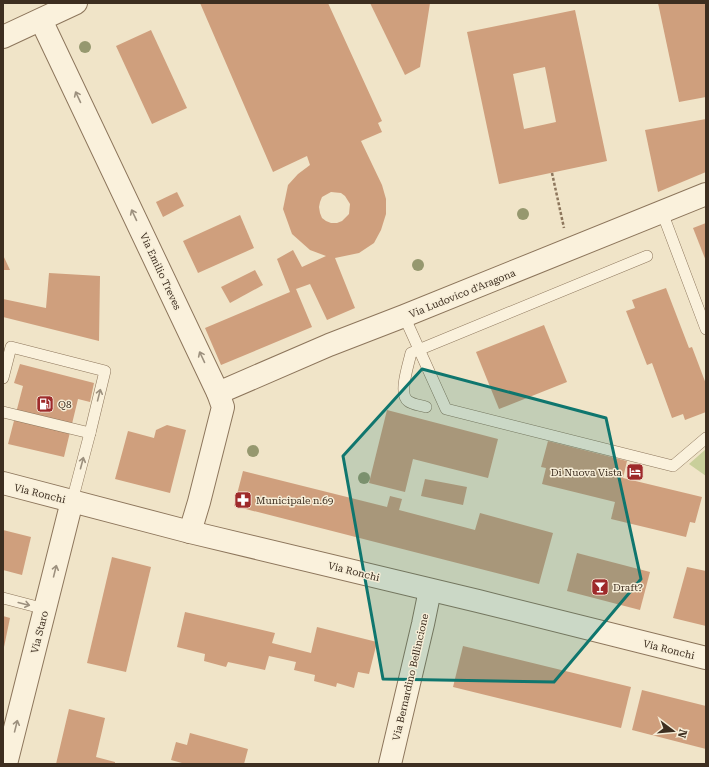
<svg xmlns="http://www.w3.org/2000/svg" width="709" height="767" viewBox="0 0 709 767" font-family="'Roboto Serif',serif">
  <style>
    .green { fill: #c9cf9b }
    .building { fill: #cf9f7d; fill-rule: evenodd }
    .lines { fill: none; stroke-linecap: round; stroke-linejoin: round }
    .service-casing { stroke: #8d765c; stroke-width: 12 }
    .minor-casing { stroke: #8d765c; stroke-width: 24 }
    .tertiary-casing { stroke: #8d765c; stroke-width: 24 }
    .path { stroke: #8d765c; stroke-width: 2.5; stroke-dasharray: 3 2; stroke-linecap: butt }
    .service { stroke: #faf1dc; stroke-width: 11 }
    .minor { stroke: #faf1dc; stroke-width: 22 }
    .tertiary { stroke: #faf1dc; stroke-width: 22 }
    .tree { fill: #96986f }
    .oneway { stroke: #9c907e }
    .marked { fill: #0f766e; fill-opacity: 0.2; stroke: #0f766e; stroke-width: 3; stroke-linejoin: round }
    .labels { text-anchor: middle; stroke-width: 3; stroke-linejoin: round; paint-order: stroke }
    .street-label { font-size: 10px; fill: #3d2e20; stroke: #f7eed8 }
    .poi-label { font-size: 10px; fill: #3d2e20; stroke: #f7eed8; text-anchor: start }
  </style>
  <rect width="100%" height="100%" fill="#f0e4c8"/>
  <path class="green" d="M706 449V476L689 464Z"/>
  <g class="building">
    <path d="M200 3H328L382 121 378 123 382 132 361 141 382 185 386 199V214L381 230 374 243 359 253 335 258 355 308 327 320 310 284 296 289 312 327 221 365 205 328 290 292 277 259 293 250 302 267 326 256 310 250 292 234 283 209 288 185 298 174 310 165 307 156 273 172ZM331 192 341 193 345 196 350 204 349 214 342 221 337 223H331L326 221 322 218 320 213 319 207 320 202 322 197Z"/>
    <path d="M370 3H430L420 67 405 75Z"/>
    <path d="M658 3H706V97L679 102Z"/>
    <path d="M575 10 607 161 499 184 467 32ZM545 67 556 122 524 129 513 74Z"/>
    <path d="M151 30 187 108 152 124 116 46Z"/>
    <path d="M706 119V172L658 192 645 130Z"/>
    <path d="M177 192 184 206 163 217 156 202Z"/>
    <path d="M240 215 254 248 198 273 183 241Z"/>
    <path d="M706 223V261L693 228Z"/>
    <path d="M3 255 10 270H3Z"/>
    <path d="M255 270 263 285 230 303 221 287Z"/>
    <path d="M49 273 100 276 99 341 3 317V299L46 308Z"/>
    <path d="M666 288 689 348 692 347 706 384V412L685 420 683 414 672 418 652 363 647 365 626 311 635 308 632 300Z"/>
    <path d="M544 325 567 382 499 409 476 352Z"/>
    <path d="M20 364 94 383 90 402 78 399 64 457 8 444 23 386 14 383Z"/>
    <path d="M387 410 498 439 488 478 413 459 405 492 369 483Z"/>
    <path d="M167 425 186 430 170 493 115 479 128 431 154 438 156 430Z"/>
    <path d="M548 441 627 461 623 478 702 497 695 523 690 522 686 537 611 519 615 502 542 484 546 468 541 467Z"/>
    <path d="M243 471 387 507 390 496 402 499 399 510 475 530 480 513 553 533 539 584 234 506Z"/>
    <path d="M425 479 467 487 463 505 421 496Z"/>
    <path d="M3 530 31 537 22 575 3 570Z"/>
    <path d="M577 553 650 572 640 610 567 591Z"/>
    <path d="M112 557 151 567 126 672 87 663Z"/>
    <path d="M687 567 706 571V626L673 618Z"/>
    <path d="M185 612 275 633 272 643 311 653 317 627 377 642 369 674 358 672 354 688 337 683 336 687 314 681 315 675 294 670 296 662 269 656 265 670 228 662 226 667 204 661 205 654 177 647Z"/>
    <path d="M3 616 10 618 4 647H3Z"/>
    <path d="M463 646 631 687 621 728 453 687Z"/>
    <path d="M642 690 706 706V749L632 730Z"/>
    <path d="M69 709 105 718 96 757 115 762V764H56Z"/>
    <path d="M190 733 248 749 244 764H182V763L171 760 176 742 187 745Z"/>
  </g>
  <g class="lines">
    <defs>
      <g id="service">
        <path d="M662 212 706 329"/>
        <path d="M404 316 446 409 673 466 706 438"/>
        <path d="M3 378 11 347 105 371 90 433"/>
        <path d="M426 407C421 405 413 405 408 401 398 394 409 363 411 353L647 256"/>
        <path d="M3 412 90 433 72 501"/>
        <path d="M3 598 45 609"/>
      </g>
      <g id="minor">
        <path d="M41 20 218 393 223 407 199 502 190 532"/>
        <path d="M3 37 76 3"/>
        <path d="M218 393 329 345 404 316 706 194"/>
        <path d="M6 764 72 501"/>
        <path d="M390 764 423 624 430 590"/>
      </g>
      <path id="tertiary" d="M3 483 190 532 478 601 706 658"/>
    </defs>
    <use href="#service" class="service-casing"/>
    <use href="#minor" class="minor-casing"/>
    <use href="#tertiary" class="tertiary-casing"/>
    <path class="path" d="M552 173 564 228"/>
    <use href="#service" class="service"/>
    <use href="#minor" class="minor"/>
    <use href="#tertiary" class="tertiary"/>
  </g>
  <g class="tree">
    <circle cx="85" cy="47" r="6"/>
    <circle cx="523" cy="214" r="6"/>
    <circle cx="418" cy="265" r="6"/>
    <circle cx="253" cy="451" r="6"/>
    <circle cx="364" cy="478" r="6"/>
  </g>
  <defs><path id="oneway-shaft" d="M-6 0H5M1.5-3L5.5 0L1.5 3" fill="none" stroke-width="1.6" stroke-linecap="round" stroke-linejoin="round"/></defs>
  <g class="oneway">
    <use href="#oneway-shaft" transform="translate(78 97) rotate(-115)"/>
    <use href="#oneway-shaft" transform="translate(134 215) rotate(-115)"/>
    <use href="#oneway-shaft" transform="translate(202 357) rotate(-115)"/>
    <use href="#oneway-shaft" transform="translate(99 395) rotate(-76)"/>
    <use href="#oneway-shaft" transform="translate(82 463) rotate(-75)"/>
    <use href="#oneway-shaft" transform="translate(55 571) rotate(-76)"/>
    <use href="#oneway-shaft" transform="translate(24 604) rotate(14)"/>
    <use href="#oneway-shaft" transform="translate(16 726) rotate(-76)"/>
  </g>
  <path class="marked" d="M422 369 606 418 641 579 554 682 383 679 343 456Z"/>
  <defs>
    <symbol id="fuel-square" viewBox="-11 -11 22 22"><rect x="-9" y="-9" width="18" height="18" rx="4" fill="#9e2a2b" stroke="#f7eed8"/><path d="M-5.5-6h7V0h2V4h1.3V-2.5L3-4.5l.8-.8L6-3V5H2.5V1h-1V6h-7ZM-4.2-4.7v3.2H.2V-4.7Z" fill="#fff"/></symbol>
    <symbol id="hotel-square" viewBox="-11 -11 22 22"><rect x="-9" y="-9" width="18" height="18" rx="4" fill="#9e2a2b" stroke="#f7eed8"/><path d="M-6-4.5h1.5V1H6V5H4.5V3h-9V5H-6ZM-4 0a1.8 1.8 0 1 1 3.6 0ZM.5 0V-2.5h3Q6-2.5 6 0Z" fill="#fff"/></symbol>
    <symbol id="pharmacy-square" viewBox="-11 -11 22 22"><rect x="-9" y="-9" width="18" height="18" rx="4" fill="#9e2a2b" stroke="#f7eed8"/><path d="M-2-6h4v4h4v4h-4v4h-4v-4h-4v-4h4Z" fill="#fff"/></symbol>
    <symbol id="bar-square" viewBox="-11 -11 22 22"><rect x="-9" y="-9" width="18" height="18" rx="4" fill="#9e2a2b" stroke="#f7eed8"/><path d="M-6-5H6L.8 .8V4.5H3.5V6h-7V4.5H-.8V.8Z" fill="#fff"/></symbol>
  </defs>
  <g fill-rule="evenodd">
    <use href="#fuel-square" x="35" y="394" width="20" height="20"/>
    <use href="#hotel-square" x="625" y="462" width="20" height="20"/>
    <use href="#pharmacy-square" x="233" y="490" width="20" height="20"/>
    <use href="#bar-square" x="590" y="577" width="20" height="20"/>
  </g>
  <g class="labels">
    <g class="street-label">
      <text transform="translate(161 271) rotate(65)" y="4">Via Emilio Treves</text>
      <text transform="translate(462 293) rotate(-22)" y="4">Via Ludovico d'Aragona</text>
      <text transform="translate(40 493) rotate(14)" y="4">Via Ronchi</text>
      <text transform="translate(354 571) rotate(14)" y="4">Via Ronchi</text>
      <text transform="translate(39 632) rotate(-76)" y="4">Via Staro</text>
      <text transform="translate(669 649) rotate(14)" y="4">Via Ronchi</text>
      <text transform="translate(410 677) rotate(-77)" y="4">Via Bernardino Bellincione</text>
    </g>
    <g class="poi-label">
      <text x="58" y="408">Q8</text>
      <text x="622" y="476" text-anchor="end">Di Nuova Vista</text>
      <text x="256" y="504">Municipale n.69</text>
      <text x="613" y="591">Draft?</text>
    </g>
  </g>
  <rect width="709" height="767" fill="none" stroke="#3d2e20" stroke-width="8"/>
  <g transform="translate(673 731) rotate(106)" stroke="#f7eed8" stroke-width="3" paint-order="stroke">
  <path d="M0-3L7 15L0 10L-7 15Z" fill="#3d2e20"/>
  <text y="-6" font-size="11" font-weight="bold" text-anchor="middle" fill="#3d2e20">N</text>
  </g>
</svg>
